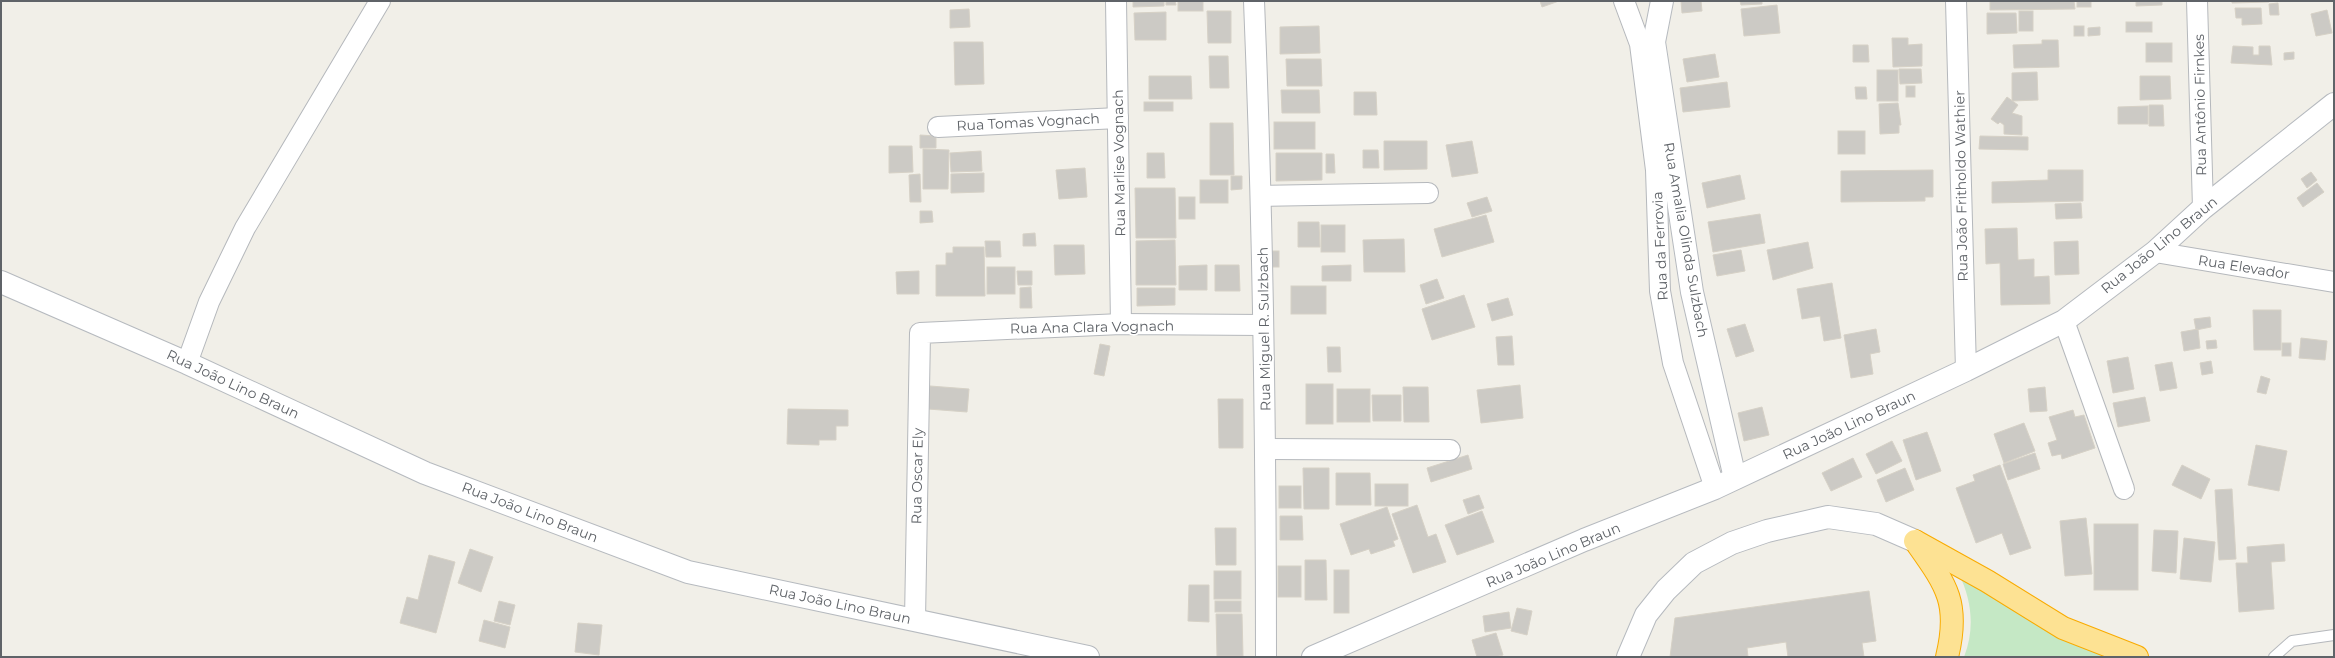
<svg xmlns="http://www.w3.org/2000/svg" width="2335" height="658" viewBox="0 0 2335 658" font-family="Montserrat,sans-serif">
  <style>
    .green { fill: #c5e8c5 }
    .building { fill: #cccac5; stroke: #d6d1c6 }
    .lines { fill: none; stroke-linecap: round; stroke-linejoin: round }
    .lane-casing { stroke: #b5b8bc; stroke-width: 12 }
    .street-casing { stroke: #b5b8bc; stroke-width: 22 }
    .secondary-casing { stroke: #b6babf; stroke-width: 24 }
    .highway-casing { stroke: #f9ab00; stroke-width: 24 }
    .lane { stroke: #fff; stroke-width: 10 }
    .street { stroke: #fff; stroke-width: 20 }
    .secondary { stroke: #fff; stroke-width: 22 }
    .highway { stroke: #fde293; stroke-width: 22 }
    .labels { text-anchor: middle; stroke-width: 3.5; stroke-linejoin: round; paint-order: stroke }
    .street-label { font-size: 14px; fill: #5f6368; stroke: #fff }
  </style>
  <rect width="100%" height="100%" fill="#f1efe8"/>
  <path class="green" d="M1959 574 2048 630 2105 657H1964C1975 629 1972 601 1959 574Z"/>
  <g class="building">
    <path d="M1133 1H1164V6L1133 7Z"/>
    <path d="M1166 1H1175L1176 5H1166Z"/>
    <rect x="1178" y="1" width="25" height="10"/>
    <path d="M1540 1H1559L1542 7Z"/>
    <path d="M1681 1H1701L1702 11 1682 13Z"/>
    <path d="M1740 1H1762V4L1741 5Z"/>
    <path d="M1990 1H2074L2075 9 1990 10Z"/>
    <rect x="2077" y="1" width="14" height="6"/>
    <path d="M2136 1H2162V5L2136 6Z"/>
    <path d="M2232 1H2269V2L2232 3Z"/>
    <path d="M2278 3 2279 15H2270L2269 4Z"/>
    <path d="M1777 5 1780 33 1744 36 1741 9Z"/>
    <path d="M2235 8H2261L2262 24 2242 25V18H2236Z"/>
    <path d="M969 9 970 27 950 28V10Z"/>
    <path d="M2327 10 2332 33 2316 36 2311 14Z"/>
    <path d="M1207 11H1231V43H1208Z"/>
    <rect x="2019" y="11" width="14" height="20"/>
    <path d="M1166 12V40H1135L1134 13Z"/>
    <path d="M1987 13H2016L2017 33 1987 34Z"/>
    <rect x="2126" y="22" width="26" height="10"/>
    <path d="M1319 26 1320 53 1280 54V27Z"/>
    <rect x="2074" y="26" width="10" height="10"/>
    <path d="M2100 27V35L2088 36V28Z"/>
    <path d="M1892 38H1908V45L1922 44V66L1893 67Z"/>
    <path d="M2042 40H2058L2059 67 2014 68 2013 45 2042 44Z"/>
    <path d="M954 42H983L984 84 955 85Z"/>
    <rect x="2146" y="43" width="26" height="19"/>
    <path d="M1853 45H1868L1869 62H1853Z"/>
    <path d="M2233 46 2253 47V55H2259V46H2270L2272 65 2231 63Z"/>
    <path d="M2294 52V59L2284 60V53Z"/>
    <path d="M1715 54 1719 77 1687 82 1683 59Z"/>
    <path d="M1209 56H1228L1229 88H1210Z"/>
    <path d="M1286 59H1321L1322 86H1287Z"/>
    <path d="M1899 69H1921L1922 83 1900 84Z"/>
    <rect x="1877" y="70" width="21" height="31"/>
    <path d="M2037 72 2038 100 2012 101V73Z"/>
    <path d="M1149 76H1191L1192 99H1149Z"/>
    <path d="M2140 76H2170L2171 99 2140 100Z"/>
    <path d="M1727 82 1730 107 1683 112 1680 88Z"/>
    <rect x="1906" y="86" width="9" height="11"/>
    <path d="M1855 87H1866L1867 99H1856Z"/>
    <path d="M1281 90H1319L1320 113H1282Z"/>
    <path d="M1354 92H1376L1377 115H1354Z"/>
    <path d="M2007 97 2018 105 2012 113 2022 116V135L2004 134V125L2000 122 1998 124 1991 119Z"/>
    <rect x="1144" y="102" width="29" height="9"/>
    <path d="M1898 103 1901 125H1899V133L1880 134 1879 104Z"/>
    <path d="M2149 105H2163L2164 126H2149Z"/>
    <path d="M2148 106V124H2118V107Z"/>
    <rect x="1274" y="122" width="41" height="27"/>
    <path d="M1210 123H1233L1234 175H1210Z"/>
    <rect x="1838" y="131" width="27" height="23"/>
    <path d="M920 135 936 136V148H920Z"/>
    <path d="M1980 136 2028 137V150L1979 149Z"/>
    <path d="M1384 141H1427V169L1384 170Z"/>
    <path d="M1472 141 1478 173 1452 177 1446 145Z"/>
    <path d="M889 146H912L913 172 889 173Z"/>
    <path d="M923 149 949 150 948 189H923Z"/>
    <path d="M1363 150H1378L1379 168H1363Z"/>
    <path d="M981 151 982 171 951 172 950 153Z"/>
    <path d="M1147 153H1164L1165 178H1147Z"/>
    <path d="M1276 153H1322V180L1276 181Z"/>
    <path d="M1326 154H1334L1335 173H1326Z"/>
    <path d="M1085 168 1087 197 1059 199 1056 170Z"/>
    <path d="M1933 170V197H1925V201L1841 202V171Z"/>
    <path d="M2048 170H2083V201L1992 203V182L2048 180Z"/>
    <path d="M2311 172 2317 180 2307 188 2301 179Z"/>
    <path d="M984 173V192L951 193V174Z"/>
    <path d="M920 174 921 202H910L909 175Z"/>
    <path d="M1740 175 1745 199 1707 208 1702 183Z"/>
    <path d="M1231 176H1242V189L1231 190Z"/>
    <rect x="1200" y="180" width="28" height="23"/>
    <path d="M2317 183 2324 192 2303 207 2297 198Z"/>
    <path d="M1135 188H1175L1176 238H1136Z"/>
    <rect x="1179" y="197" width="16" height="22"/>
    <path d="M1487 197 1492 211 1472 217 1467 203Z"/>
    <path d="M2081 203 2082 218 2056 219 2055 204Z"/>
    <path d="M920 211H932L933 222 920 223Z"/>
    <path d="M1760 214 1765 243 1713 252 1708 222Z"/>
    <path d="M1486 215 1494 242 1442 257 1434 229Z"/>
    <path d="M1298 222H1319L1320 247H1298Z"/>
    <rect x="1321" y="225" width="24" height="27"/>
    <path d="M2017 228 2018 260 2034 259V277L2049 276 2050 304 2001 305 2000 263 1986 264 1985 229Z"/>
    <path d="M1035 233 1036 246H1023V234Z"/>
    <path d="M1404 239 1405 272H1364L1363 240Z"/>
    <path d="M1175 240 1176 285H1136V241Z"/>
    <path d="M985 241H1000L1001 257H986Z"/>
    <path d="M2078 241 2079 274 2055 275 2054 242Z"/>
    <path d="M1808 242 1813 268 1773 280 1767 250Z"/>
    <path d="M1054 245H1084L1085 274 1055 275Z"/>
    <path d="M953 247H984L985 296H936V265H946V253H953Z"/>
    <path d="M1741 250 1745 271 1717 276 1713 255Z"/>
    <rect x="1271" y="251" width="8" height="16"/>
    <path d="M1207 265V290H1179V266Z"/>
    <path d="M1215 265H1239L1240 291H1215Z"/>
    <path d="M1351 265V281H1322V266Z"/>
    <rect x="987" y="267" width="28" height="27"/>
    <path d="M919 271V294H897L896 272Z"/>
    <path d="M1017 271H1032V285H1018Z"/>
    <path d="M1437 279 1444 298 1426 304 1420 285Z"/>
    <path d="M1832 283 1841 338 1824 341 1820 316 1802 319 1797 289Z"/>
    <rect x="1291" y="286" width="35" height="28"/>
    <path d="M1031 287 1032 308H1020V288Z"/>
    <path d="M1137 288H1175V305L1137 306Z"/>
    <path d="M1464 295 1475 327 1432 340 1422 309Z"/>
    <path d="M1508 298 1513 315 1492 321 1487 304Z"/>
    <path d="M2253 310H2281V350H2254Z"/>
    <path d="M2210 317 2211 327 2196 330 2194 319Z"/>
    <path d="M1745 324 1754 351 1736 357 1727 329Z"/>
    <path d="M1876 329 1880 352 1870 354 1873 374 1851 378 1844 335Z"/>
    <path d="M2198 329 2200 348 2184 351 2181 332Z"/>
    <path d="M1512 336 1514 365H1498L1496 337Z"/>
    <path d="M2301 338 2327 341 2325 360 2299 358Z"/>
    <path d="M2216 340 2217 348 2207 349 2206 341Z"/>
    <rect x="2282" y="343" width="9" height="13"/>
    <path d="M1100 344 1110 346 1104 376 1094 374Z"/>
    <path d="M1327 347H1340L1341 372H1328Z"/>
    <path d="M2128 357 2134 389 2113 393 2107 361Z"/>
    <path d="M2211 361 2213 373 2202 375 2200 363Z"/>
    <path d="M2172 362 2177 388 2160 391 2155 365Z"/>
    <path d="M2261 376 2270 379 2266 394 2257 392Z"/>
    <rect x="1306" y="384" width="27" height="40"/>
    <path d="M1520 385 1523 418 1481 423 1477 390Z"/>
    <path d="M930 386 969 389 967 412 928 409Z"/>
    <path d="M1403 387H1428L1429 422H1404Z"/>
    <path d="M2045 387 2047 411 2030 412 2028 389Z"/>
    <rect x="1337" y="389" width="33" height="33"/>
    <path d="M1372 395H1401V421H1373Z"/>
    <path d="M2145 397 2150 421 2118 427 2113 403Z"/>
    <path d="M1218 399H1243V448H1219Z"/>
    <path d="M1762 407 1769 435 1744 441 1738 413Z"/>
    <path d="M788 409 848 410V426H836V440H819V445L787 444Z"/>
    <path d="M2073 410 2075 417 2084 415 2095 448 2062 459 2061 454 2052 456 2048 443 2057 440 2049 417Z"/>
    <path d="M2024 423 2035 451 2004 463 1994 434Z"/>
    <path d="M1927 432 1941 471 1916 480 1903 440Z"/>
    <path d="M1892 441 1902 461 1876 474 1866 454Z"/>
    <path d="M2256 445 2287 451 2279 491 2248 485Z"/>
    <path d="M2035 453 2040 469 2008 480 2003 464Z"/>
    <path d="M1468 455 1472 469 1431 482 1427 468Z"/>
    <path d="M1853 458 1862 477 1831 491 1822 473Z"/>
    <path d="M2000 465 2031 548 2010 555 2002 533 1976 543 1956 488 1975 481 1973 475Z"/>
    <path d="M2182 465 2210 479 2201 499 2172 485Z"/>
    <path d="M1303 468H1329V509H1304Z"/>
    <path d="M1905 468 1914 490 1886 502 1877 480Z"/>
    <path d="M1336 473H1370L1371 505H1336Z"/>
    <rect x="1375" y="484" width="33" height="22"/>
    <rect x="1279" y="486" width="22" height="22"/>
    <path d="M2232 489 2236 559 2219 560 2215 490Z"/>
    <path d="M1479 495 1484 508 1468 514 1463 500Z"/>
    <path d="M1417 505 1428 537 1436 534 1446 562 1413 573 1392 514Z"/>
    <path d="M1387 507 1398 539 1393 541 1395 546 1371 554 1369 549 1351 555 1340 524Z"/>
    <path d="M1482 511 1494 542 1457 555 1445 525Z"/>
    <path d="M1280 516H1302L1303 540H1280Z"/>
    <path d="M2086 518 2092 574 2065 576 2060 521Z"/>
    <rect x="2094" y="524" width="44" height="66"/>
    <path d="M1215 528H1236V565H1216Z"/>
    <path d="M2154 530 2178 531 2176 573 2152 571Z"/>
    <path d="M2184 538 2215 542 2211 582 2180 579Z"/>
    <path d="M2284 544 2285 561 2271 562 2274 609 2239 612 2236 563H2248L2247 547Z"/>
    <path d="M470 549 493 557 481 592 458 583Z"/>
    <path d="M429 555 455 562 436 633 400 623 407 597 418 600Z"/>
    <path d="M1305 560H1326L1327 600H1305Z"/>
    <rect x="1278" y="566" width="23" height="31"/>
    <rect x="1334" y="570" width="15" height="43"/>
    <rect x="1214" y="571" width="27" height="28"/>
    <path d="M1189 585H1209V622L1188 621Z"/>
    <path d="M1869 591 1876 641 1862 643 1864 657H1788L1786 642 1747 648 1748 657H1670L1675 618Z"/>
    <path d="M499 601 515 605 510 625 494 621Z"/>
    <rect x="1215" y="601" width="26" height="11"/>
    <path d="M1517 608 1532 611 1527 635 1511 631Z"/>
    <path d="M1509 612 1511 628 1485 632 1483 616Z"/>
    <path d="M1216 614H1242L1243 656H1217Z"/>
    <path d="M484 620 510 627 505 648 479 641Z"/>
    <path d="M578 623 602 625 599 655 575 652Z"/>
    <path d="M1496 633 1503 655 1495 657H1477L1472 640Z"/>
  </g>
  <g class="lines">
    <defs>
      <path id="lane" d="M2274 657 2292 641 2334 635"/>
      <g id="street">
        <path d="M1116 1 1121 324"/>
        <path d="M1254 1C1263 220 1266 438 1266 657"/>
        <path d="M1624 1 1640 44 1656 170 1660 291 1673 363 1715 488"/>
        <path d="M1956 1 1966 370"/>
        <path d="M2197 1 2203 208"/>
        <path d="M938 127 1118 118"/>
        <path d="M1262 196 1428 193"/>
        <path d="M2155 252 2334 282"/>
        <path d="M2064 321 2124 489"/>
        <path d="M187 363 209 302 245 228 380 1"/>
        <path d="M1266 449 1450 450"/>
        <path d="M915 620 920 333 1121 324 1263 325"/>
      </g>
      <g id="secondary">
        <path d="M1662 1 1654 42 1692 292 1735 478"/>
        <path d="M1 282 187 363 425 473 688 572 1088 657"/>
        <path d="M1313 657 1584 540 1715 488 1966 370 2064 321 2155 252 2203 208 2334 104"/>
        <path d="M1628 657 1646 615 1666 590 1694 563 1732 543 1767 531 1828 517 1876 524 1915 541"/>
      </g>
      <g id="highway">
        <path d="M1915 541 1987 581 2063 628 2137 657"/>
        <path d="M1918 545C1947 586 1960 604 1947 657"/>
      </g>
    </defs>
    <use href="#lane" class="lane-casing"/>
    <use href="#street" class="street-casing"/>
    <use href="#secondary" class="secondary-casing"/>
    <use href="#highway" class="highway-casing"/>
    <use href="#lane" class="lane"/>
    <use href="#street" class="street"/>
    <use href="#secondary" class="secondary"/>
    <use href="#highway" class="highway"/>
  </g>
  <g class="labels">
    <g class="street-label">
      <text transform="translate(2200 105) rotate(-91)" y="5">Rua Antônio Firnkes</text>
      <text transform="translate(1028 122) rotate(-3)" y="5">Rua Tomas Vognach</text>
      <text transform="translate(1119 163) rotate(-91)" y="5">Rua Marlise Vognach</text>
      <text transform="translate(1961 186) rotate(-91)" y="5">Rua João Fritholdo Wathier</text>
      <text transform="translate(1686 240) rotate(80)" y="5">Rua Amalia Olinda Sulzbach</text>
      <text transform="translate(2159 245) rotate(-39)" y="5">Rua João Lino Braun</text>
      <text transform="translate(1660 246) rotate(-93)" y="5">Rua da Ferrovia</text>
      <text transform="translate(2244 267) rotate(9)" y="5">Rua Elevador</text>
      <text transform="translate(1092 327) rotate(-1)" y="5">Rua Ana Clara Vognach</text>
      <text transform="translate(1264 329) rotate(-91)" y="5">Rua Miguel R. Sulzbach</text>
      <text transform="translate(233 384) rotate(25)" y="5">Rua João Lino Braun</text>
      <text transform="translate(1849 425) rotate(-25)" y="5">Rua João Lino Braun</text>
      <text transform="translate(917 476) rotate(-89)" y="5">Rua Oscar Ely</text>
      <text transform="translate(530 512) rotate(21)" y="5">Rua João Lino Braun</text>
      <text transform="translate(1553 555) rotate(-23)" y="5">Rua João Lino Braun</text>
      <text transform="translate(840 604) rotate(12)" y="5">Rua João Lino Braun</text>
    </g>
  </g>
  <rect width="2335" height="658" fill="none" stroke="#5f6368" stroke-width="4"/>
</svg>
